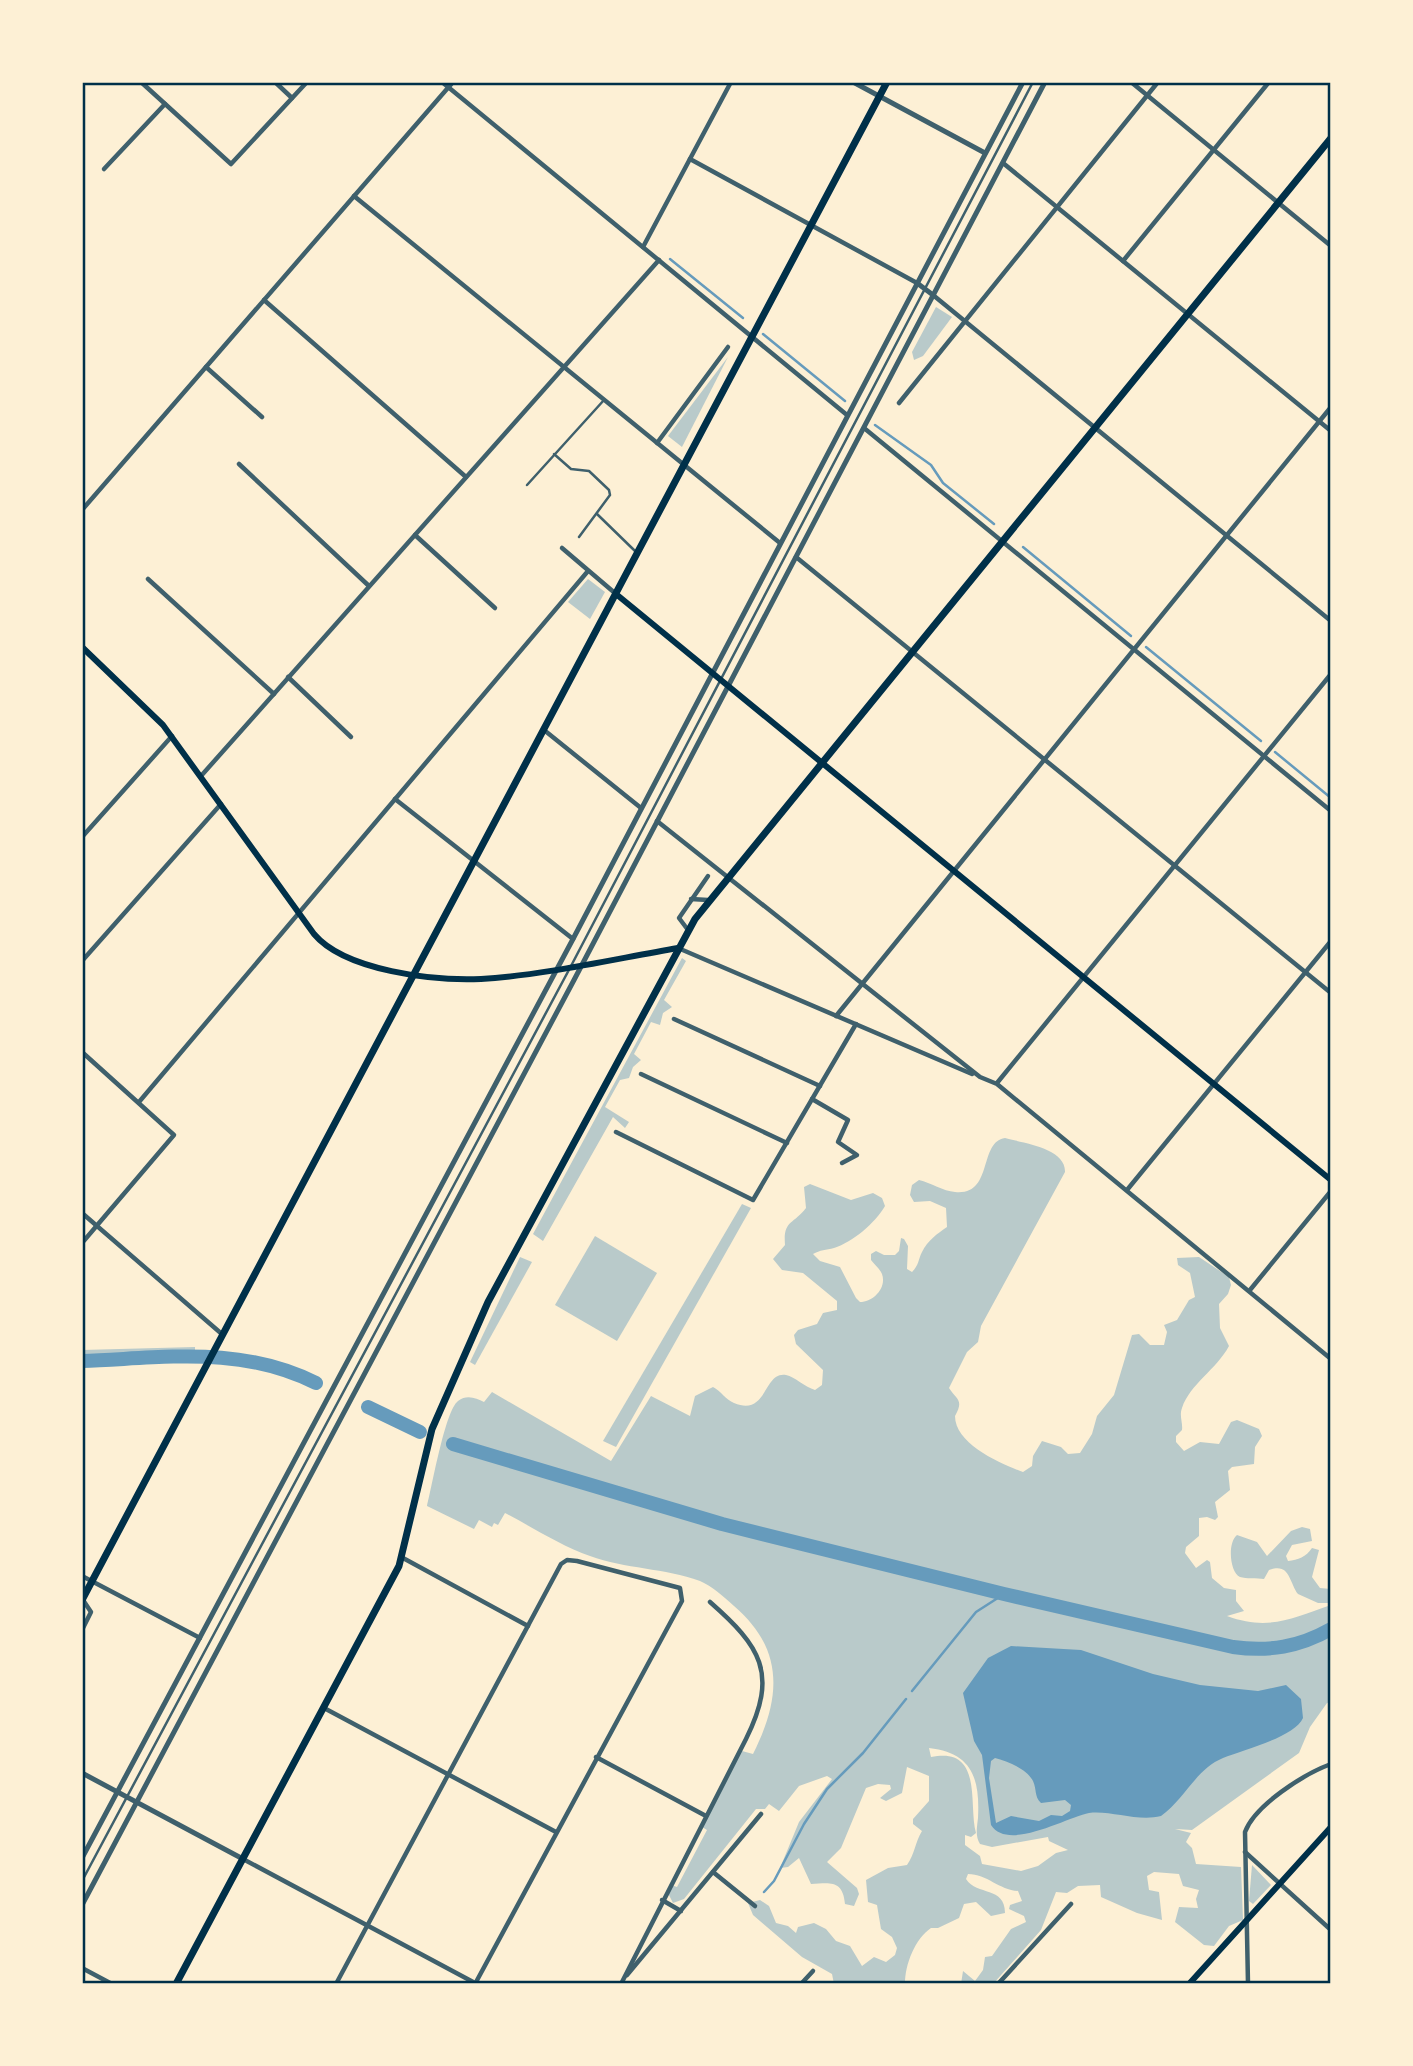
<svg xmlns="http://www.w3.org/2000/svg" width="1413" height="2066" viewBox="0 0 1413 2066" font-family="'Source Serif 4',serif">
  <style>
    .green { fill: #b9caca; fill-rule: evenodd }
    .water { fill: #669bbc; fill-rule: evenodd }
    .lines { fill: none; stroke-linecap: round; stroke-linejoin: round }
    .stream { stroke: #669bbc; stroke-width: 2.5 }
    .river { stroke: #669bbc; stroke-width: 14 }
    .service { stroke: #3f606c; stroke-width: 2.5 }
    .minor { stroke: #3f606c; stroke-width: 4.5 }
    .tertiary { stroke: #3f606c; stroke-width: 5 }
    .secondary { stroke: #003049; stroke-width: 6 }
    .primary { stroke: #003049; stroke-width: 7 }
    .neatline { fill: none; stroke: #003049; stroke-width: 2.5 }
  </style>
  <rect width="100%" height="100%" fill="#fdf0d5"/>
  <g class="green">
    <path d="M936 307 952 317 923 356 914 360 912 352Z"/>
    <path d="M728 357 682 447 668 436Z"/>
    <path d="M588 579 605 592 590 619 568 602Z"/>
    <path d="M682 958 686 961 664 1000 672 1007 663 1013 660 1025 651 1022 634 1054 641 1060 633 1067 629 1078 620 1080 605 1107 629 1122 625 1128 613 1117 543 1241 533 1234Z"/>
    <path d="M1005 1138C1023 1143 1066 1148 1065 1172L981 1326 978 1342 967 1352 949 1388C957 1400 964 1400 955 1416 955 1444 1001 1464 1023 1472L1032 1466 1033 1456 1042 1441 1061 1447 1068 1454 1080 1453 1092 1434 1097 1416 1114 1395 1132 1335 1139 1334 1150 1345H1164L1167 1332 1164 1325 1177 1320 1189 1300 1195 1297 1190 1273 1178 1265 1177 1258 1199 1257 1229 1277 1231 1285 1228 1294 1219 1304 1220 1328 1229 1346C1216 1370 1190 1384 1182 1408 1179 1416 1183 1423 1182 1430L1176 1436V1442L1184 1451 1200 1442 1219 1444 1231 1422 1237 1420 1259 1429 1262 1436 1255 1447 1254 1464 1232 1467 1228 1471 1230 1490 1215 1502 1218 1517 1215 1520 1207 1517 1199 1518V1536L1186 1547 1185 1553 1196 1568 1207 1560 1210 1562 1212 1578 1224 1588 1236 1590V1601L1244 1611 1227 1616C1268 1631 1291 1619 1331 1605V1702L1327 1703 1310 1727 1299 1753 1192 1830 1175 1829 1191 1833 1186 1842 1192 1848 1196 1864 1241 1867 1243 1920 1229 1926 1214 1946 1204 1945 1175 1922 1179 1907 1198 1908 1196 1899 1199 1890 1183 1886 1179 1874 1154 1872 1147 1876 1149 1890 1159 1892 1162 1920 1137 1913 1101 1897 1100 1885 1078 1886 1067 1893 1056 1892 1041 1930 993 1984H961L963 1971 975 1981 983 1970 985 1957 992 1956 1011 1929 1026 1922 1024 1916 1009 1909 1010 1905 1022 1901 1018 1891C999 1890 987 1874 968 1874L966 1879C977 1896 1005 1886 1005 1913L991 1916 976 1902 964 1904 959 1918 938 1928H931C915 1939 905 1964 905 1984H834L832 1974 802 1957 753 1915 748 1903 760 1900 769 1906 776 1923 788 1926 796 1933 798 1927 814 1923 826 1929 836 1941 850 1946 862 1966 874 1957 886 1962 895 1955 897 1948 892 1937 881 1929 877 1905 868 1902 866 1880 888 1868 907 1865C915 1854 915 1842 922 1831L913 1824V1819L929 1801V1776L907 1767 902 1793 886 1801 880 1798 891 1789 890 1785 878 1784 866 1788 841 1848 827 1862 857 1888 859 1894 854 1906 845 1904C843 1879 829 1883 811 1884L799 1858 788 1867 780 1868 799 1822 832 1779 827 1776 799 1786 779 1811 769 1804 765 1809H756L684 1899 673 1903 668 1893 671 1885 677 1887 707 1830 702 1827 742 1751 753 1754C781 1698 785 1650 734 1606 724 1597 712 1586 700 1581 665 1568 625 1569 590 1556 561 1546 532 1527 505 1513L498 1525 494 1523 492 1527 479 1520 474 1529 427 1506C432 1487 445 1411 458 1401 467 1394 476 1398 484 1402L492 1392 611 1461 651 1396 690 1416 695 1396 713 1387C721 1391 726 1400 734 1403 768 1417 763 1371 786 1375 795 1377 805 1387 815 1390L822 1385 823 1370 796 1344 794 1335 798 1330 817 1324 823 1313 837 1310V1301L803 1273 782 1270 773 1259 785 1245C783 1220 793 1225 806 1208L804 1187 810 1184 851 1200 873 1193 882 1198 885 1206C875 1223 853 1242 834 1248 826 1250 820 1250 813 1254L820 1261 840 1267 856 1298 860 1302C873 1302 887 1288 882 1274 880 1269 874 1264 871 1260V1254L876 1251 884 1255H895L899 1251 901 1238 904 1239 908 1246 907 1269 912 1272C919 1265 918 1260 922 1252 928 1240 937 1234 947 1227L946 1208 930 1201 914 1202 910 1195 912 1185 919 1180C931 1183 943 1191 955 1192 994 1196 978 1142 1005 1138ZM929 1748C972 1753 980 1778 978 1818 977 1827 975 1836 980 1844L992 1847 1048 1837 1049 1841 1068 1850 1056 1853 1038 1866 1021 1871 982 1864 980 1856 965 1845V1835L971 1837 976 1833C968 1805 984 1746 931 1757Z"/>
    <path d="M742 1204 751 1208 616 1447 603 1441Z"/>
    <path d="M595 1236 657 1273 617 1341 555 1305Z"/>
    <path d="M520 1257 532 1262 475 1365 470 1362Z"/>
    <path d="M195 1347V1352L82 1357V1350Z"/>
    <path d="M1302 1527 1310 1529 1312 1541 1292 1545 1286 1556 1288 1561C1298 1560 1306 1557 1312 1548L1319 1550 1312 1577 1320 1588 1331 1589V1603H1318L1298 1594C1289 1582 1290 1562 1269 1570L1264 1579C1257 1578 1246 1579 1240 1577 1230 1573 1227 1543 1237 1535L1257 1542 1267 1556 1291 1531Z"/>
    <path d="M1252 1865 1271 1885 1253 1904 1249 1901Z"/>
  </g>
  <path class="water" d="M1011 1646 1081 1650 1153 1674 1200 1685 1258 1691 1286 1685 1301 1699 1303 1718C1295 1737 1243 1750 1223 1758 1196 1769 1184 1800 1161 1816 1138 1822 1110 1810 1089 1813 1067 1817 1008 1852 991 1825L982 1755 974 1741 963 1693 988 1658ZM995 1758C1007 1761 1027 1769 1033 1781 1037 1790 1034 1796 1041 1803L1065 1800 1071 1805 1070 1811 1062 1816 1051 1815 1039 1821 1011 1816 996 1823 989 1778 991 1761Z"/>
  <g class="lines">
    <g class="stream">
      <path d="M670 259 743 318"/>
      <path d="M763 334 845 401"/>
      <path d="M875 425 931 465 943 483 994 524"/>
      <path d="M1023 547 1131 636"/>
      <path d="M1146 647 1261 741"/>
      <path d="M1275 752 1331 798"/>
      <path d="M912 1691 976 1612 1004 1594"/>
      <path d="M764 1892 774 1881 804 1824 827 1789 863 1753 906 1699"/>
    </g>
    <g class="river">
      <path d="M82 1361C165 1358 240 1345 316 1383"/>
      <path d="M368 1407 420 1432"/>
      <path d="M453 1444 722 1524 1004 1594 1233 1647C1269 1652 1299 1647 1331 1629"/>
    </g>
    <g class="service">
      <path d="M554 454 571 469 589 471 609 490 610 495 579 537"/>
      <path d="M527 485 604 400"/>
      <path d="M597 514 635 551"/>
      <path d="M82 1881 571 966 1033 82"/>
    </g>
    <g class="minor">
      <path d="M141 82 231 164 307 82"/>
      <path d="M275 82 292 98"/>
      <path d="M442 82 847 415"/>
      <path d="M1131 82 1331 246"/>
      <path d="M690 159 917 283"/>
      <path d="M1003 163 1331 431"/>
      <path d="M104 169 165 104"/>
      <path d="M354 196 780 543"/>
      <path d="M643 247 731 82"/>
      <path d="M1123 261 1269 82"/>
      <path d="M933 295 1331 621"/>
      <path d="M264 300 466 477"/>
      <path d="M206 367 262 417"/>
      <path d="M899 403 1158 82"/>
      <path d="M864 428 1331 811"/>
      <path d="M657 443 728 347"/>
      <path d="M239 464 369 586"/>
      <path d="M82 510 453 82"/>
      <path d="M415 535 495 608"/>
      <path d="M562 548 616 594"/>
      <path d="M796 557 1331 993"/>
      <path d="M148 579 274 694"/>
      <path d="M288 677 351 737"/>
      <path d="M544 730 641 808"/>
      <path d="M201 776 659 260"/>
      <path d="M395 799 573 939"/>
      <path d="M657 821 980 1077 997 1084 1331 1359"/>
      <path d="M82 837 172 736"/>
      <path d="M691 899 708 900"/>
      <path d="M688 930 679 918 708 876"/>
      <path d="M678 948 972 1074"/>
      <path d="M82 961 221 804"/>
      <path d="M836 1016 1331 407"/>
      <path d="M674 1019 820 1086"/>
      <path d="M82 1052 174 1135 82 1243"/>
      <path d="M641 1074 787 1143"/>
      <path d="M997 1083 1331 674"/>
      <path d="M812 1099 848 1120 838 1142 857 1155 842 1163"/>
      <path d="M139 1102 588 571"/>
      <path d="M616 1132 753 1200 856 1024"/>
      <path d="M1127 1190 1331 941"/>
      <path d="M82 1213 223 1335"/>
      <path d="M1250 1290 1331 1191"/>
      <path d="M403 1558 528 1626"/>
      <path d="M82 1576 200 1638"/>
      <path d="M82 1630 91 1612 83 1600"/>
      <path d="M324 1708 556 1832"/>
      <path d="M596 1757 706 1816"/>
      <path d="M1245 1852 1331 1930"/>
      <path d="M243 1859 475 1983"/>
      <path d="M713 1872 755 1906"/>
      <path d="M662 1900 681 1911"/>
      <path d="M82 1968 112 1984"/>
      <path d="M627 1975 761 1814"/>
      <path d="M336 1984 561 1564 567 1560 577 1561 680 1588 682 1601 475 1984"/>
      <path d="M621 1984 746 1739C779 1673 760 1646 710 1602"/>
      <path d="M801 1984 813 1971"/>
      <path d="M998 1984 1071 1904"/>
      <path d="M1248 1984 1245 1832C1255 1805 1304 1774 1331 1764"/>
    </g>
    <g class="tertiary">
      <path d="M853 82 985 153"/>
      <path d="M917 283 933 295"/>
      <path d="M82 1773 243 1859"/>
      <path d="M82 1858 573 939 1023 82"/>
      <path d="M82 1905 574 980 1045 82"/>
    </g>
    <g class="secondary">
      <path d="M616 594 1331 1180"/>
      <path d="M82 647 163 725 314 934C345 971 434 981 481 979 545 975 614 959 678 948"/>
      <path d="M1189 1984 1331 1827"/>
    </g>
    <g class="primary">
      <path d="M82 1600 887 82"/>
      <path d="M176 1984 399 1566 432 1429 488 1302 695 919 1331 138"/>
    </g>
  </g>
  <rect width="1413" height="2066" fill="none" stroke="#fdf0d5" stroke-width="168"/>
  <rect x="84" y="84" width="1245" height="1898" class="neatline"/>
</svg>
